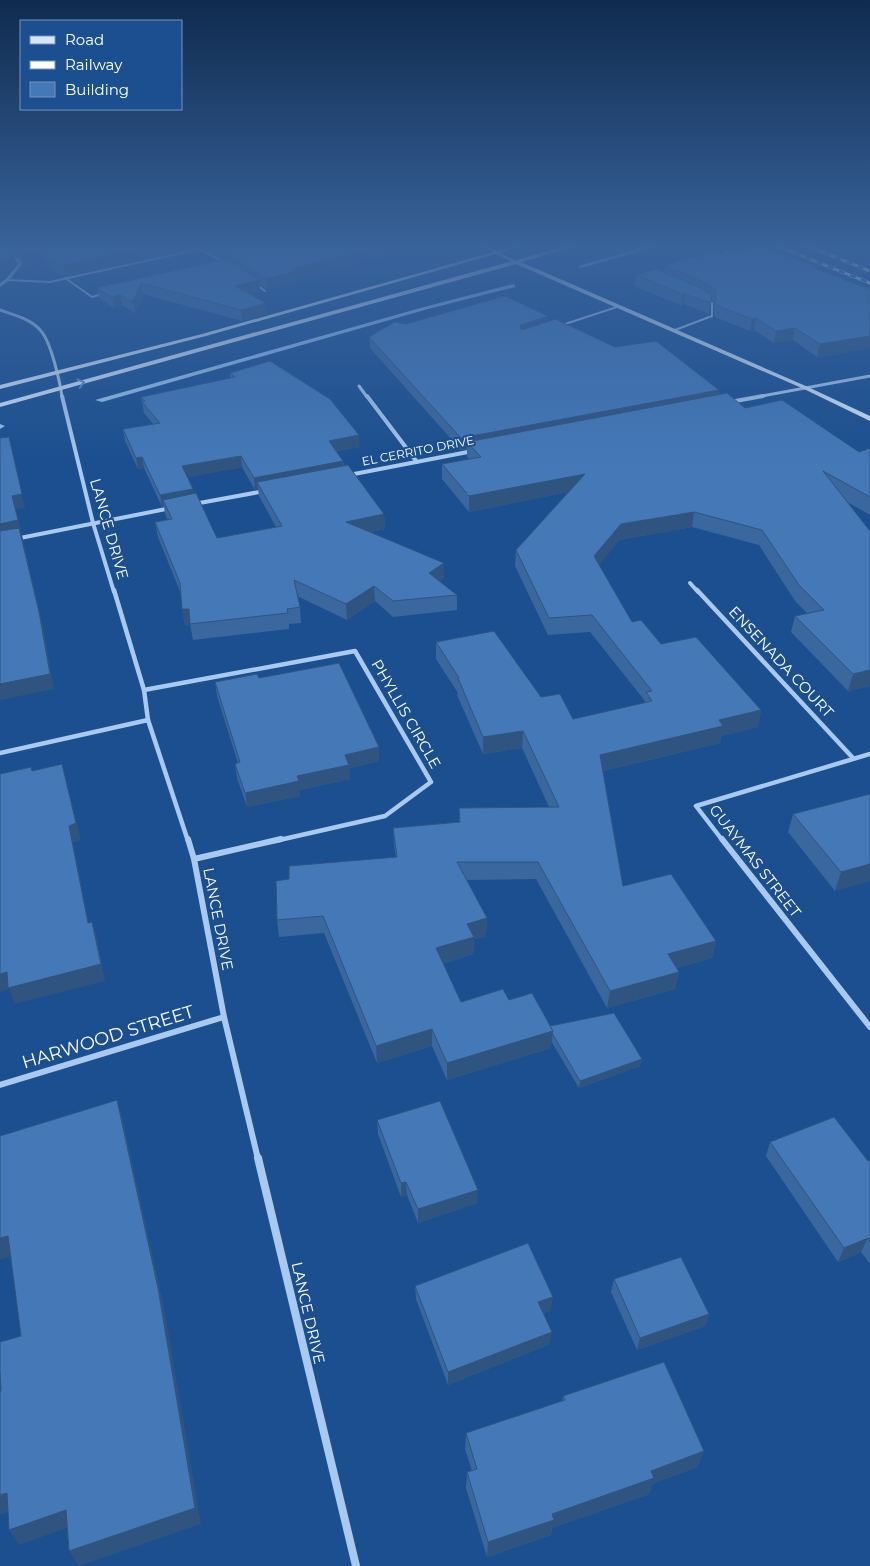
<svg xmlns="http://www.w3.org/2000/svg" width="870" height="1566" viewBox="0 0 870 1566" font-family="Montserrat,sans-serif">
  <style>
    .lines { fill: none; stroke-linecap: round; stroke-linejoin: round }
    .stream { fill: #9cc4f0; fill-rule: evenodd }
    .service { stroke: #a9c9ee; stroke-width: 2 }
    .minor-far4 { stroke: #a9c9ee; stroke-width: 3 }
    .minor-far3 { stroke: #a9c9ee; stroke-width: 4 }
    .minor-far2 { stroke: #a9c9ee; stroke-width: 4.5 }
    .minor-far1 { stroke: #a9c9ee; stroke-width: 6 }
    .minor { stroke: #a9c9ee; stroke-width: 8 }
    .secondary { fill: #d6e6fa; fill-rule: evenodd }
    .rail-casing { stroke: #fff; stroke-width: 3 }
    .rail { stroke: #1b4f8f; stroke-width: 2; stroke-dasharray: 6; stroke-linecap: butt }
    .wall { fill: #3a679d; fill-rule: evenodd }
    .shaded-wall { fill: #305480 }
    .building { fill: #4478b7; stroke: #305480 }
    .oneway { stroke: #668bba }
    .labels { text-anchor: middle; stroke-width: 4; stroke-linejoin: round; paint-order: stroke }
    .far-street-label { font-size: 12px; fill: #fff; stroke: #1b4f8f }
    .street-label { font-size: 15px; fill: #fff; stroke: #1b4f8f }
    .near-street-label { font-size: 18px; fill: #fff; stroke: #1b4f8f }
  </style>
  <rect width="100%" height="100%" fill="#1b4f8f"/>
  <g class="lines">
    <g class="stream">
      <path d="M656 244H667L581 268 578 266Z"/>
      <path d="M513 284 515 285V287L428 309 102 402 95 400 424 307Z"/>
      <path d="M0 424 5 426 0 429Z"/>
    </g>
    <g class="service">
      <path d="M719 255 728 252"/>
      <path d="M65 278 92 297 102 294"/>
      <path d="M7 280 50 282 200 249 225 263"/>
      <path d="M257 285 265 291"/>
      <path d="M562 325 620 306"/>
      <path d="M675 330 712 316V303L707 300"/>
    </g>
    <g class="minor-far4">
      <path d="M478 244 516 262"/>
      <path d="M0 246 21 263 7 280 0 285"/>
      <path d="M0 310C14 315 31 319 41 331 51 342 60 382 62 397"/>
      <path d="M359 386 367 397"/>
      <path d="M757 397 870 376"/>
    </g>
    <g class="minor-far3">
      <path d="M62 396 93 523 114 592"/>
      <path d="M367 396 417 462"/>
      <path d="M730 402 763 396"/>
      <path d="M349 475 473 451"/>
      <path d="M194 504 265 491"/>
      <path d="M15 539 171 508"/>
      <path d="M690 583 698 592"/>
    </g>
    <g class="minor-far2">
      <path d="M114 590 144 690 148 720 188 841"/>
      <path d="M697 590 853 758"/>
      <path d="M144 690 355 651 431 782 385 816 275 841"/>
      <path d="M0 753 148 720"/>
      <path d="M723 841 696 806 870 754"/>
    </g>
    <g class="minor-far1">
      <path d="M188 839 194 859 224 1017 258 1159"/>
      <path d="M722 839 870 1027"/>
      <path d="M194 859 281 839"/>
      <path d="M0 1085 224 1017"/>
    </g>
    <path class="minor" d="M258 1158 356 1566"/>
    <g class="secondary">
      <path d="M522 244H531L206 336 0 389V385L202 334Z"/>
      <path d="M574 244H583L521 262 808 387 870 416V421L804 389 516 264 0 407V403Z"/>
    </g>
    <defs>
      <g id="rail">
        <path d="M772 244 870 283"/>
        <path d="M802 244 870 271"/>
      </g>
    </defs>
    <use href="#rail" class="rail-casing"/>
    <use href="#rail" class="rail"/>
  </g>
  <g class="wall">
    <path d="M0 244H403V251L297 278V281L267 289 259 284 260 291 249 294 267 314 242 321 143 294 135 313 122 305 114 308 99 298 97 288 221 260 200 246 66 276 57 273 43 261 23 266 21 259 9 249 14 253 16 263 12 269 0 272Z"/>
    <path d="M726 255 818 269 843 280 870 289V348L817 357 793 340 774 343 754 330 750 331 715 317 713 301 711 299 709 314 684 304 681 305 634 286 636 275 664 272 665 266Z"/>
    <path d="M548 316 547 322 615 347 719 390 718 395 745 408 859 452 870 448V515L847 502 870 686 848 691 791 632 795 616 807 613 795 601 759 545 692 527 619 540 599 565 632 622 661 644 761 710 758 727 721 736 720 743 603 771 623 886 716 941 712 958 677 968 679 972 675 989 607 1008 536 879 467 880 487 918 486 936 474 939 473 954 443 964 461 1002 509 1000 550 1026 642 1059 640 1066 579 1088 551 1041V1048L447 1080 432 1046 377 1063 324 933 279 937 277 920 289 879 396 857 394 845 393 828 459 822V808L549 807 522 748 483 754 457 695 458 693 436 659V642L541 697 573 719 644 703 645 701 590 632 548 635 515 566 516 550 568 492 469 512 442 479V464L469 459 467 457V449L461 450 370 348 369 337 406 324Z"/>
    <path d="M230 373 360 447 336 451 343 461 344 466 384 514 385 529 371 532 444 578 439 581 457 595V610L393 617 375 601 347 620 297 596 300 607 301 623 289 624V629L193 640 190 624 185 625 182 609 181 594 158 537 155 522 168 520 165 514 164 507H162L144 468 138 469 125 441 123 429 153 424 144 413 141 397 230 378ZM242 467 255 490 258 489 259 496 276 527 217 538 194 494 193 489 188 477Z"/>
    <path d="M259 678 379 761 350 768V779L300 790V796L247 807 237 778 235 764 238 763 217 696 215 682Z"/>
    <path d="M870 794 835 891 788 832 793 814Z"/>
    <path d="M377 1120 477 1203 418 1223 407 1195 401 1197 378 1134Z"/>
    <path d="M770 1142 868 1161 870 1160V1264L861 1252 838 1262 766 1156Z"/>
    <path d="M614 1279 709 1314 705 1326 637 1350 611 1292Z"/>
    <path d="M415 1286 551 1310 543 1313 550 1344 448 1385 416 1299Z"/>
    <path d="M563 1396 704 1451 697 1467 652 1484 649 1494 552 1528 551 1535 487 1557 466 1488 467 1472 472 1471 465 1449 466 1433 562 1401Z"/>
  </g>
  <g class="shaded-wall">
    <path d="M162 244H200V246L66 276 64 265Z"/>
    <path d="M390 244H403V251L297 278V281L267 289 266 279 292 269Z"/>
    <path d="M40 251 43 261 23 266 21 256Z"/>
    <path d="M14 253 16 263 12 269 0 272V261Z"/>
    <path d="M259 280 260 291 236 297 235 286Z"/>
    <path d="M141 283 143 294 135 313 133 302Z"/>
    <path d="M682 294H685L684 304 681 305Z"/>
    <path d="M120 295 122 305 114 308 112 297Z"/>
    <path d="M266 303 267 314 242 321 241 310Z"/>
    <path d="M548 316 547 327 521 336 520 327 521 325Z"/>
    <path d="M756 318 754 330 750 331 752 319Z"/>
    <path d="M795 328 793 340 774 343 776 331Z"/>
    <path d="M870 336V348L817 357 820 344Z"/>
    <path d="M719 390 717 402 467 442V449L461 450V438Z"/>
    <path d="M359 435 360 447 329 452V441Z"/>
    <path d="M12 450 25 508 16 509 43 626 54 689 0 700V524Z"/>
    <path d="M241 456 242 467 184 478 182 466Z"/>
    <path d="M142 457 144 468 138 469 136 458Z"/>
    <path d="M343 461 344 473 257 482 258 489 255 490 254 478Z"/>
    <path d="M585 474 583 489 469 512V496Z"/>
    <path d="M193 489 195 501 163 500 164 507H162L160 495Z"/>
    <path d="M694 512 692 527 619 540 593 573 594 556 621 524Z"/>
    <path d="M384 514 385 529 347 537 346 522Z"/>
    <path d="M444 563V578L429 589V573Z"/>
    <path d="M374 586 375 601 347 620 346 604Z"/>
    <path d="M182 609H189L191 624 185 625Z"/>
    <path d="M870 670V686L848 691 853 674Z"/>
    <path d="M761 710 758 727 721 736 720 743 598 772 600 755 719 720Z"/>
    <path d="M523 731 522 748 483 754V737Z"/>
    <path d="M379 747V761L350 768V779L300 790V796L247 807 245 793 297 776 345 755Z"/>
    <path d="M62 764 81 840 73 842 92 939 88 923 69 826Z"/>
    <path d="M870 864V881L835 891 841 872Z"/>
    <path d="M487 918 486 936 474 939 473 954 436 966V948L467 924Z"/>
    <path d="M92 922 97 938 105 981 15 1004 9 989 0 992V974Z"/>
    <path d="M716 941 712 958 665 972 668 954Z"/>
    <path d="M679 972 675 989 607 1008 610 991Z"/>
    <path d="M432 1029V1046L377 1063 376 1046Z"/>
    <path d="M553 1031 551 1048 447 1080V1063Z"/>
    <path d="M642 1059 640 1066 579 1088 580 1081Z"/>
    <path d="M117 1100 123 1120 164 1307 201 1524 79 1566 69 1551Z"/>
    <path d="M406 1182 407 1195 401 1197V1183Z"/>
    <path d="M478 1190 477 1203 418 1223V1209Z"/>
    <path d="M8 1236 17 1254 0 1260V1238Z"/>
    <path d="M868 1238 861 1252 838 1262 844 1248Z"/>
    <path d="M553 1297 551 1310 536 1315 538 1302Z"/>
    <path d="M709 1314 705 1326 637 1350 640 1338Z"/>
    <path d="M552 1332 550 1344 448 1385V1372Z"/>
    <path d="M704 1451 697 1467 652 1484 649 1494 552 1528 551 1535 487 1557 488 1542 651 1471Z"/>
    <path d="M7 1493 17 1509 0 1514V1495Z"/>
    <path d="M66 1510 75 1525 19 1545 9 1530Z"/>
  </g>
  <g class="building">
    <path d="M0 244H3L14 253 9 259 0 261Z"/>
    <path d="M13 244H162L64 265 55 262 40 251 21 256V250Z"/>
    <path d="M212 244H390L292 269 297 271 266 279Z"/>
    <path d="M760 246 818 267 814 268 844 279H842L870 289V336L820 344 795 328 776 331 756 318 752 319 716 305 715 289 702 281 665 266 714 251 726 255Z"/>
    <path d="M225 259 259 280 235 286 266 303 241 310 141 283 133 302 120 295 112 297 97 288Z"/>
    <path d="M656 269 699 287 711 294V303L685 294H682L636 275Z"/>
    <path d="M505 296 548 316 521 325 520 327 522 330 555 319 615 347 656 341 719 390 461 438 369 337 395 322 406 324Z"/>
    <path d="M270 361 330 399 359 435 329 441 343 461 254 478 241 456 182 466 193 489 160 495 142 457 136 458 123 429 160 423 142 402 145 401 141 397 235 377 230 373Z"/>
    <path d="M727 393 745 408 782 400 859 452 870 448V497L823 471 870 531V670L853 674 795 616 824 610 799 585 762 530 694 512 621 524 594 556 632 622 641 620 661 644 696 637 761 710 719 720 723 726 600 755 623 886 671 874 716 941 668 954 679 972 610 991 538 862H457L487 918 467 924 474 937 436 948 461 1002 503 989 509 1000 532 993 553 1031 447 1063 432 1029 376 1046 323 916 277 920 276 881 289 879V866L397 857 393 828 460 822 459 808 559 807 523 731 483 737 458 678H459L436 642 494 631 541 697 560 694 573 719 652 701 646 692 652 691 592 615 549 618 516 550 585 474 469 496 442 464 481 457 467 442Z"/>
    <path d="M9 437 22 494 12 496 18 520 0 524V438Z"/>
    <path d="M348 465 384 514 346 522 444 563 429 573 457 595 393 601 374 586 346 604 294 580 300 607 287 609 288 613 190 624 189 609H182L180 583 155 522 172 519 163 500 196 493 217 538 282 526 257 482Z"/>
    <path d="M19 528 39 612 50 674 0 684V531Z"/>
    <path d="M339 663 379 747 345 755 349 765 297 776 299 781 245 793 235 764 240 762 215 682 257 674 259 678Z"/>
    <path d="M62 764 76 823 69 826 88 923 92 922 101 964 8 988 7 972 0 974V774L31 767 32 771Z"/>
    <path d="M870 794V864L841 872 793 814Z"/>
    <path d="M614 1013 642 1059 580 1081 552 1033 553 1031 550 1026Z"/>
    <path d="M117 1100 158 1288 195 1508 69 1551 66 1510 9 1530 7 1493 0 1495V1392L1 1391 0 1370V1342L21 1336 8 1236 0 1238V1136Z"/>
    <path d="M440 1101 478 1190 418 1209 406 1182 401 1183 377 1120Z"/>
    <path d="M834 1117 868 1161 870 1160V1242L868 1238 844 1248 770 1142Z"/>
    <path d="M528 1243 553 1297 538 1302 552 1332 448 1372 415 1286Z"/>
    <path d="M681 1257 709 1314 640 1338 614 1279Z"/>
    <path d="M664 1362 704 1451 651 1471 654 1478 552 1514 554 1520 488 1542 467 1472 477 1469 466 1433 565 1400 563 1396Z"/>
  </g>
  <defs><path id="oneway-chevron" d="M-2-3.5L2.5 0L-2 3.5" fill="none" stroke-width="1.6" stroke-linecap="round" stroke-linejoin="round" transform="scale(1.25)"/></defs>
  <use class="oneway" href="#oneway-chevron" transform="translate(81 383) rotate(-16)"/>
  <linearGradient id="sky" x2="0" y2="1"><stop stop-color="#0f2b4f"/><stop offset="0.53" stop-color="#39639b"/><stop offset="1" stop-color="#39639b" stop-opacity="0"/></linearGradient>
  <rect width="870" height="464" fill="url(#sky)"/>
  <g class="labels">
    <g class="far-street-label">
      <text transform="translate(418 451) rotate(-11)" y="4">EL CERRITO DRIVE</text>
    </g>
    <g class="street-label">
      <text transform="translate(109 529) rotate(74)" y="5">LANCE DRIVE</text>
      <text transform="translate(781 662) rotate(47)" y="5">ENSENADA COURT</text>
      <text transform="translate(406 714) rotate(60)" y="5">PHYLLIS CIRCLE</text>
      <text transform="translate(755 861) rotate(52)" y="5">GUAYMAS STREET</text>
      <text transform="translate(218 919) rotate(79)" y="5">LANCE DRIVE</text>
      <text transform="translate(308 1313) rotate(77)" y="5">LANCE DRIVE</text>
    </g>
    <g class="near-street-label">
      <text transform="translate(108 1037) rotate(-17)" y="6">HARWOOD STREET</text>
    </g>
  </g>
  <rect x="20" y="20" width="162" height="90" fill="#1b4f8f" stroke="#7695bc"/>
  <rect x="30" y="36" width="25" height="8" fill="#d6e6fa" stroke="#7695bc"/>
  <text x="65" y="45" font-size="15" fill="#ffffff">Road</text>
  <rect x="30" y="61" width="25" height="8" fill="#ffffff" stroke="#7695bc"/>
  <text x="65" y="70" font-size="15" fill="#ffffff">Railway</text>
  <rect x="30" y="82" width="25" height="15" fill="#4478b7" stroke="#7695bc"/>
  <text x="65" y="95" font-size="15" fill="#ffffff">Building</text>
</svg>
